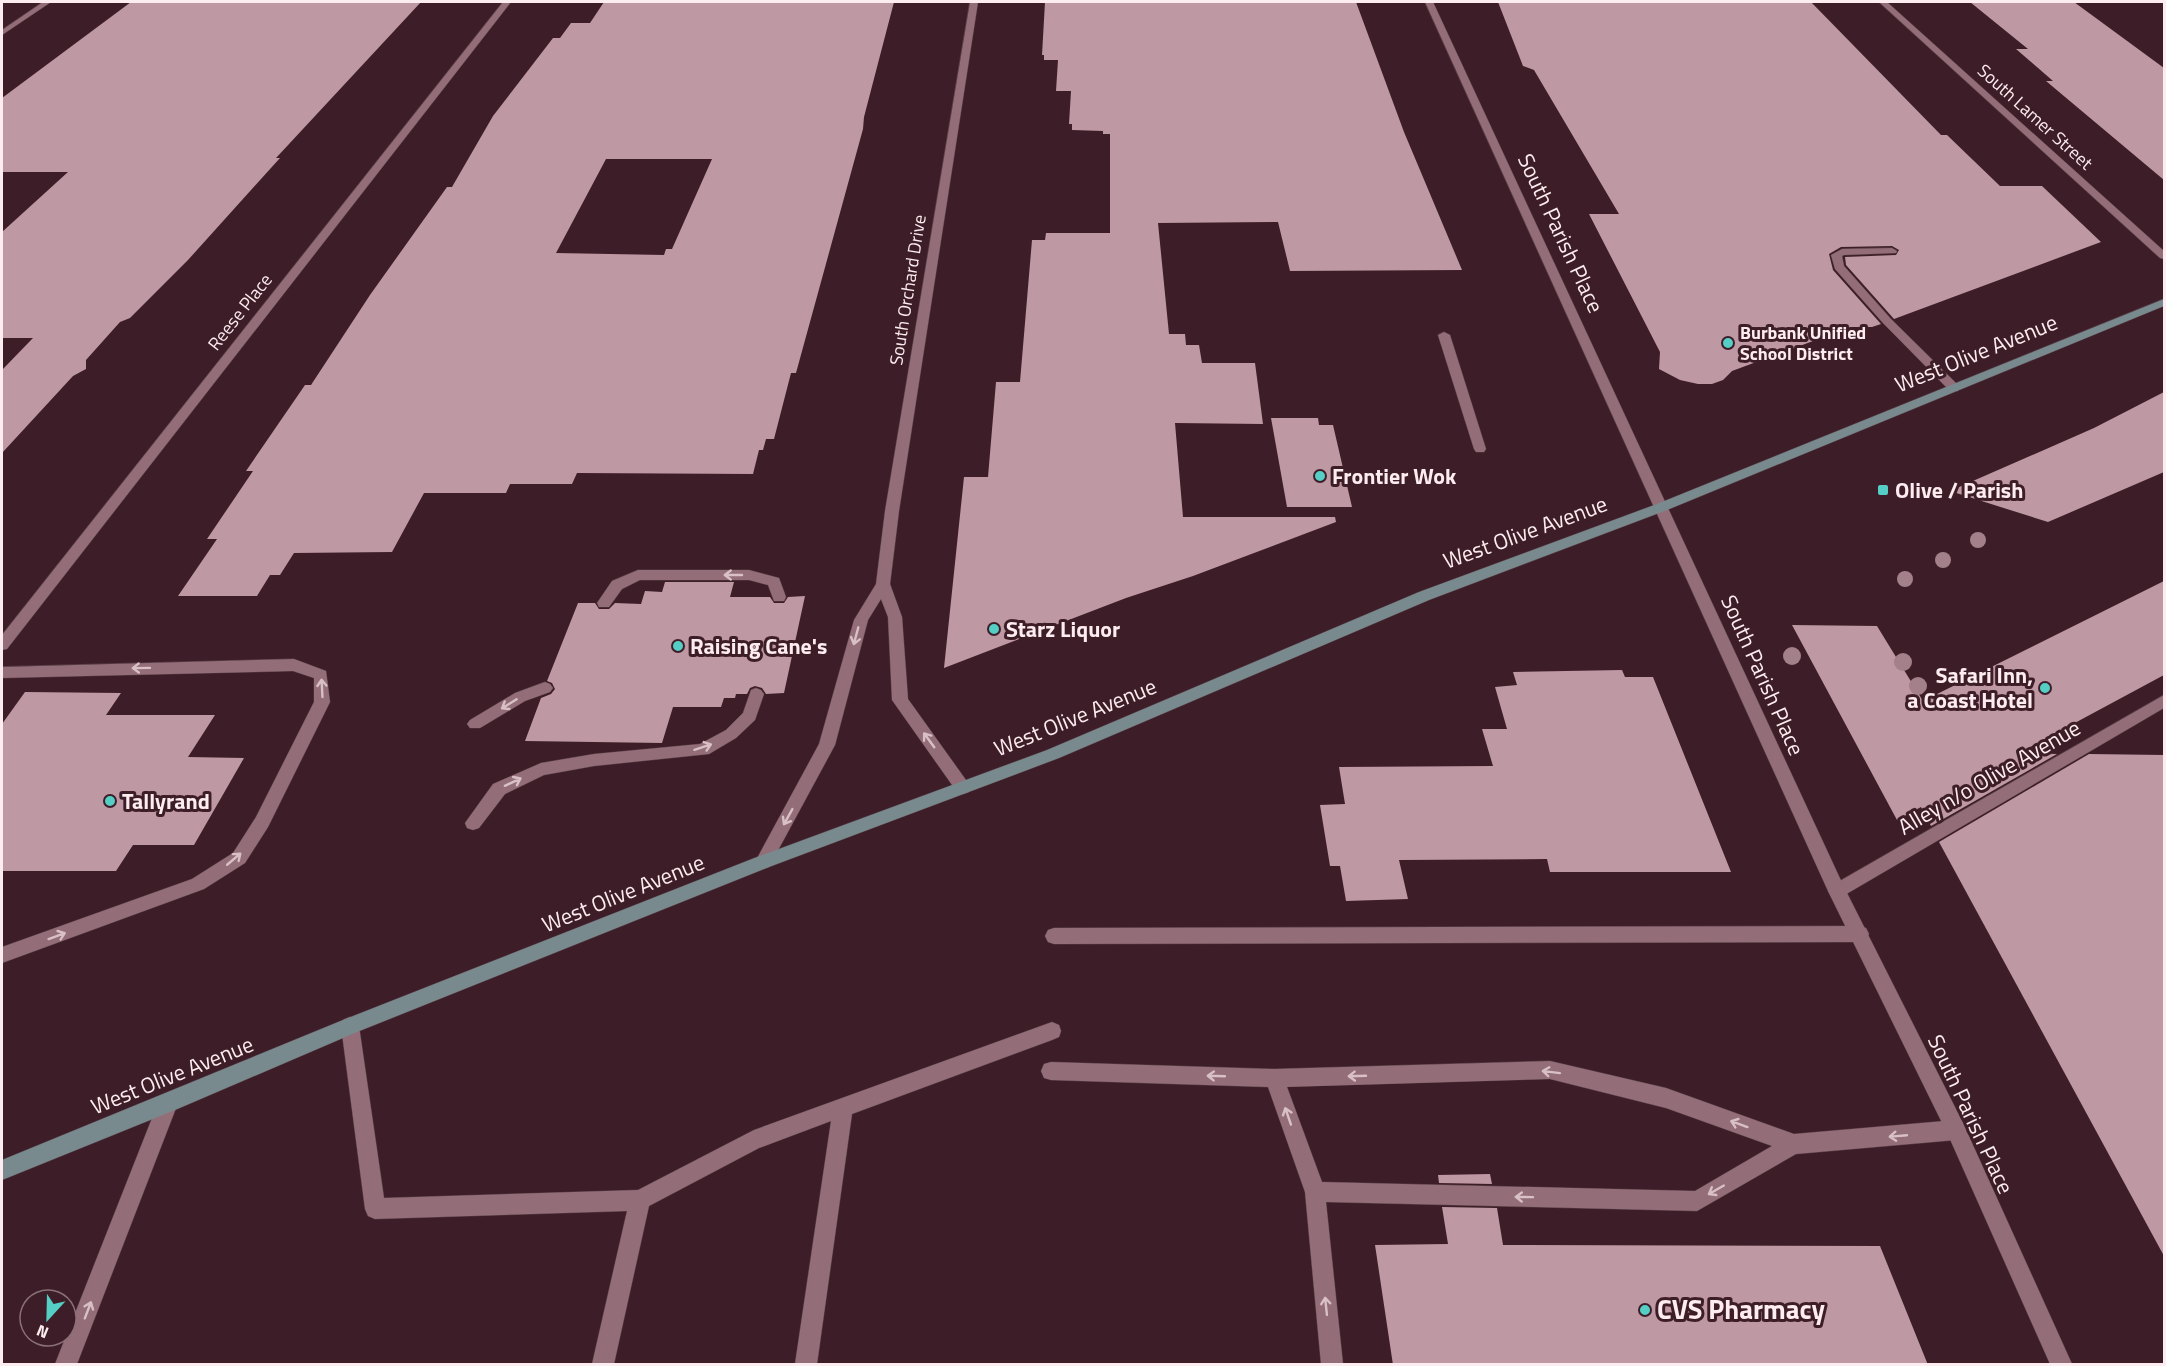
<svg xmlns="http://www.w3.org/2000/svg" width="2166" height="1366" viewBox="0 0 2166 1366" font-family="'Titillium Web',sans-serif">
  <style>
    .building { fill: #be98a3; fill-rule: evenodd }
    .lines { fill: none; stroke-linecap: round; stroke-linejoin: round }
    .lane-casing { stroke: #573e47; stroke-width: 1 }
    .street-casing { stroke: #573e47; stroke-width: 1 }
    .secondary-casing { stroke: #573e47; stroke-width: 1 }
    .lane { fill: #936d78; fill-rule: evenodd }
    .street { fill: #936d78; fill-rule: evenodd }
    .secondary { fill: #798a8f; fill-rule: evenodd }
    .tree { fill: #a4808b }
    .oneway { stroke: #d8c0c6 }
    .poi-dot { fill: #55cec5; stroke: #3d1e28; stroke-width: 2 }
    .labels { text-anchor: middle; stroke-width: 6; stroke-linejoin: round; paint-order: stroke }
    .far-street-label { font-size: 18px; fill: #fdecf0; stroke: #3d1e28 }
    .far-poi-label { font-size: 18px; font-weight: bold; fill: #fdecf0; stroke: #3d1e28; text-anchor: start }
    .street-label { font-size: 22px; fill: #fdecf0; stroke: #3d1e28 }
    .poi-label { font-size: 22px; font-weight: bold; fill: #fdecf0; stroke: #3d1e28; text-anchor: start }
    .near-poi-label { font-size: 27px; font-weight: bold; fill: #fdecf0; stroke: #3d1e28; text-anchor: start }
  </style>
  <rect width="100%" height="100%" fill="#3d1e28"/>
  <g class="building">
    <path d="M131 2H421L276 158H280L188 260 130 318 120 322 86 360V369L73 376 2 453V370L33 338H2V232L68 172H2V98Z"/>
    <path d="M604 2H894L864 117 863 129 796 373H791L774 439H766L763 450H759L753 474 577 473 572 484H510L506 493H424L392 552 294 553 280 575H270L257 596H178L217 539H207L253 471H246L305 385H311L370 295 447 187H452L493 116 553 38H560L571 23H590ZM606 159H712L672 249H666L664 255 556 253Z"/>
    <path d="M1045 2H1356L1404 132 1462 270 1290 271 1278 222 1158 223 1169 334H1185L1186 345H1199L1202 363H1255L1263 424 1175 423 1183 517H1335L1336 522 1193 576 1126 598 944 668 964 477H988L996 382H1020L1032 240H1045L1046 233H1110V134H1103V131L1072 130V124H1069L1071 91H1056L1058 60H1044V55H1042Z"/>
    <path d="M1498 2H1811L1941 135H1947L2000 186H2042L2101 242 1894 319 1846 265 1845 257 1896 255 1899 250 1892 246 1841 247 1829 254 1833 270 1881 324 1872 327H1851L1732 371 1723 380 1712 384H1698L1680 380 1659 369 1660 352 1589 214H1619L1534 70 1523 66Z"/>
    <path d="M1970 2H2074L2164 68V180L2046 81H2053L2016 49H2028Z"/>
    <path d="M2164 392V472L2048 522 1950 491 2094 428Z"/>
    <path d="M1271 418H1318L1319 425H1333L1352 507H1287Z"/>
    <path d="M2164 581V675L2019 753 2057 754 1931 826 1921 807 1897 820 1792 625 1877 626 1923 701Z"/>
    <path d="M665 582H734L730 597H770L774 603H784L788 597 805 596 784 693 766 694 762 688 755 686 750 688 747 694H736L735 698H724L721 707H673L662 743 525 741 541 698 551 694 555 689 552 683 547 681 578 603H595L599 609H609L615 603 641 604 645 591 662 592Z"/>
    <path d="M1622 670 1625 677H1653L1731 872H1550L1547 859 1399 860 1408 899 1346 901 1340 866H1330L1320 805 1345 804 1339 767 1493 766 1482 729H1507L1495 687 1517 685 1513 672Z"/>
    <path d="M25 692 121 693 106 715H215L188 757 244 758 194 845H133L116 871H2V724Z"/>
    <path d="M2089 754 2164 755V1256L1939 842Z"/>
    <path d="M1490 1174 1492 1184 1439 1183 1438 1175Z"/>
    <path d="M1442 1207 1497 1208 1503 1245 1880 1246 1928 1365H1393L1375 1245 1448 1244Z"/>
  </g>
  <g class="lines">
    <defs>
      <g id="lane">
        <path d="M1892 248 1897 251 1896 253 1844 255 1842 256 1844 266 1891 319 1958 385V391H1950L1883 323 1835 269 1831 255 1842 249Z"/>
        <path d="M1444 332 1450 335 1486 449 1484 452H1476L1474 449 1438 335Z"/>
        <path d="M638 570H749L779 578 786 597 784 601H774L768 585 749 580H640L622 589 609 607H599L597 603 612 581Z"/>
        <path d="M294 659 326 671 330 702 268 827 245 863 204 889 2 963V947L192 879 233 853 256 817 314 702V678L293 671 2 678V667Z"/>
        <path d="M545 682 550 684 553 688 550 692 525 701 480 728H470L467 724 470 720 515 693Z"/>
        <path d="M756 688 761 690 764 694 755 720 736 738 709 754 594 766 544 775 505 794 479 828 473 830 467 828 465 823 493 784 541 763 594 754 700 744 726 730 743 713 751 690Z"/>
        <path d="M2164 695V708L1843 896 1837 899 1831 896 1828 891 1831 886Z"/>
        <path d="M1860 926 1866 928 1869 934 1866 940 1860 942 1054 944 1048 942 1045 936 1048 930 1054 928Z"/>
        <path d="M350 1017 357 1020 359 1026 384 1198 638 1190 754 1130 1052 1022 1059 1025 1061 1031 1059 1037 1052 1040 852 1114 817 1364H795L831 1121 759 1148 649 1206 614 1364H592L627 1211 375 1219 368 1216 365 1209 341 1026 343 1020Z"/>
        <path d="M1550 1061 1666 1088 1794 1134 1956 1120 1963 1123 1966 1130 1963 1137 1956 1140 1796 1154 1697 1211 1326 1202 1343 1364H1321L1305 1192 1268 1087 1051 1080 1044 1078 1041 1071 1044 1064 1051 1062 1274 1069ZM1550 1079 1666 1108 1772 1146 1695 1191 1322 1182 1287 1087Z"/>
        <path d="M168 1093 175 1096 178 1103 77 1364H55L158 1103 161 1096Z"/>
      </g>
      <g id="street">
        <path d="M43 2H51L2 35V30Z"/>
        <path d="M503 2H511L7 649 2 650V635Z"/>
        <path d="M970 2H978L899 511 890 584 902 617 908 699 971 787 969 792 963 794 957 792 892 700 888 617 881 599 868 620 835 745 769 867 763 869 757 867 755 862 819 744 854 620 876 584 885 511Z"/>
        <path d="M1425 2H1433L1844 887 1963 1123 2072 1364H2050L1949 1137 1828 891Z"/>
        <path d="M1879 2H1887L2164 251V259L2160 258Z"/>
      </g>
      <path id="secondary" d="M2164 299V306L1667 510 1429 600 1059 758 769 867 357 1032 175 1110 2 1180V1160L343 1020 757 857 1047 750 1419 592 1657 504Z"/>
    </defs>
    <use href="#lane" class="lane-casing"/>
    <use href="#street" class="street-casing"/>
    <use href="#secondary" class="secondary-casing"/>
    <use href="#lane" class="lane"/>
    <use href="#street" class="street"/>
    <use href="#secondary" class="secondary"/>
  </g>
  <g class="tree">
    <circle cx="1978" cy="540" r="8"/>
    <circle cx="1943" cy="560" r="8"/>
    <circle cx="1905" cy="579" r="8"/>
    <circle cx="1792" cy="656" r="9"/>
    <circle cx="1903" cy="662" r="9"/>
    <circle cx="1918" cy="686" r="9"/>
  </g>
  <defs><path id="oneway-shaft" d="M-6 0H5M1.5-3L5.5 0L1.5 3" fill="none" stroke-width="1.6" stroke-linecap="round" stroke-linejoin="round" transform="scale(1.5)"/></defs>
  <g class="oneway">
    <use href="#oneway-shaft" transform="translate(733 575) rotate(-180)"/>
    <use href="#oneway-shaft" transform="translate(856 636) rotate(105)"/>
    <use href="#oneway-shaft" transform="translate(141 668) rotate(179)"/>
    <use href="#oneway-shaft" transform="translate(322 688) rotate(-93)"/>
    <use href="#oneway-shaft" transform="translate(509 704) rotate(148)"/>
    <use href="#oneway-shaft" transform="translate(929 740) rotate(-126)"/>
    <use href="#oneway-shaft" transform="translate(703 747) rotate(-18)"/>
    <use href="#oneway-shaft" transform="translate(513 782) rotate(-25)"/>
    <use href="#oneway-shaft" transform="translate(788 817) rotate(119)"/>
    <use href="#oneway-shaft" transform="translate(234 859) rotate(-40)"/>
    <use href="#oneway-shaft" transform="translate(57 936) rotate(-20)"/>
    <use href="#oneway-shaft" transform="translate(1551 1072) rotate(-173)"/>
    <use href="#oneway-shaft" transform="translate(1216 1076) rotate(-178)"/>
    <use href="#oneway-shaft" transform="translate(1357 1076) rotate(178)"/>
    <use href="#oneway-shaft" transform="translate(1288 1116) rotate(-109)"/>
    <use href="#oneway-shaft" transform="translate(1739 1124) rotate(-160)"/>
    <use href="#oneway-shaft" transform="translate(1898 1136) rotate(175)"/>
    <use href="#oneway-shaft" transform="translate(1716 1190) rotate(150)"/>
    <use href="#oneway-shaft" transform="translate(1524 1197) rotate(-179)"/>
    <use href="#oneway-shaft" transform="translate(1326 1306) rotate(-96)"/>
    <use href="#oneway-shaft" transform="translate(88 1310) rotate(-69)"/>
  </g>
  <g class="poi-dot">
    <circle cx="1728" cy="343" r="6"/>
    <circle cx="1320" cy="476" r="6"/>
    <rect x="1877" y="484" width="12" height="12" rx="3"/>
    <circle cx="994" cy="629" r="6"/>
    <circle cx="678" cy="646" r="6"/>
    <circle cx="2045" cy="688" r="6"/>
    <circle cx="110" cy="801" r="6"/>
    <circle cx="1645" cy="1310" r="6"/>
  </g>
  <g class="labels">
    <g class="far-street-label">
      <text transform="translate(2035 117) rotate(42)" y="6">South Lamer Street</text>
      <text transform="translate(908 290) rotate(-81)" y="6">South Orchard Drive</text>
      <text transform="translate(240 312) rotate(-52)" y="6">Reese Place</text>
    </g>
    <g class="far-poi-label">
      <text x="1740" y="339">Burbank Unified<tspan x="1740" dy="21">School District</tspan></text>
    </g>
    <g class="street-label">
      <text transform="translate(1561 233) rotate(65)" y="8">South Parish Place</text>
      <text transform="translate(1976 353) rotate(-22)" y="8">West Olive Avenue</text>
      <text transform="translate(1525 532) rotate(-20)" y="8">West Olive Avenue</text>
      <text transform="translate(1763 675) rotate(66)" y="8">South Parish Place</text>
      <text transform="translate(1075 717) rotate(-22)" y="8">West Olive Avenue</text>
      <text transform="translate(1989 777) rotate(-30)" y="8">Alley n/o Olive Avenue</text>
      <text transform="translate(623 893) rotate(-22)" y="8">West Olive Avenue</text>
      <text transform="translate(172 1075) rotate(-22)" y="8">West Olive Avenue</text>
      <text transform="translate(1971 1114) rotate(65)" y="8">South Parish Place</text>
    </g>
    <g class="poi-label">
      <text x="1332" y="484">Frontier Wok</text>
      <text x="1895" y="498">Olive / Parish</text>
      <text x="1006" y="637">Starz Liquor</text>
      <text x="690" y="654">Raising Cane's</text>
      <text x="2033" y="683" text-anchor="end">Safari Inn,<tspan x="2033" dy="25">a Coast Hotel</tspan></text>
      <text x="122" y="809">Tallyrand</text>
    </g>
    <g class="near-poi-label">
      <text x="1657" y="1319">CVS Pharmacy</text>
    </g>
  </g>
  <rect width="2166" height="1366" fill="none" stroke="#fdecf0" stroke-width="6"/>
  <g transform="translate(48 1318) rotate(202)"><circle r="28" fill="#3d1e28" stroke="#8a7078" stroke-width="1.5"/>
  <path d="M0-4.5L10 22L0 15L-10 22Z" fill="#55cec5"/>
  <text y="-9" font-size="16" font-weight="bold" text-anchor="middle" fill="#fdecf0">N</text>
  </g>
</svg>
